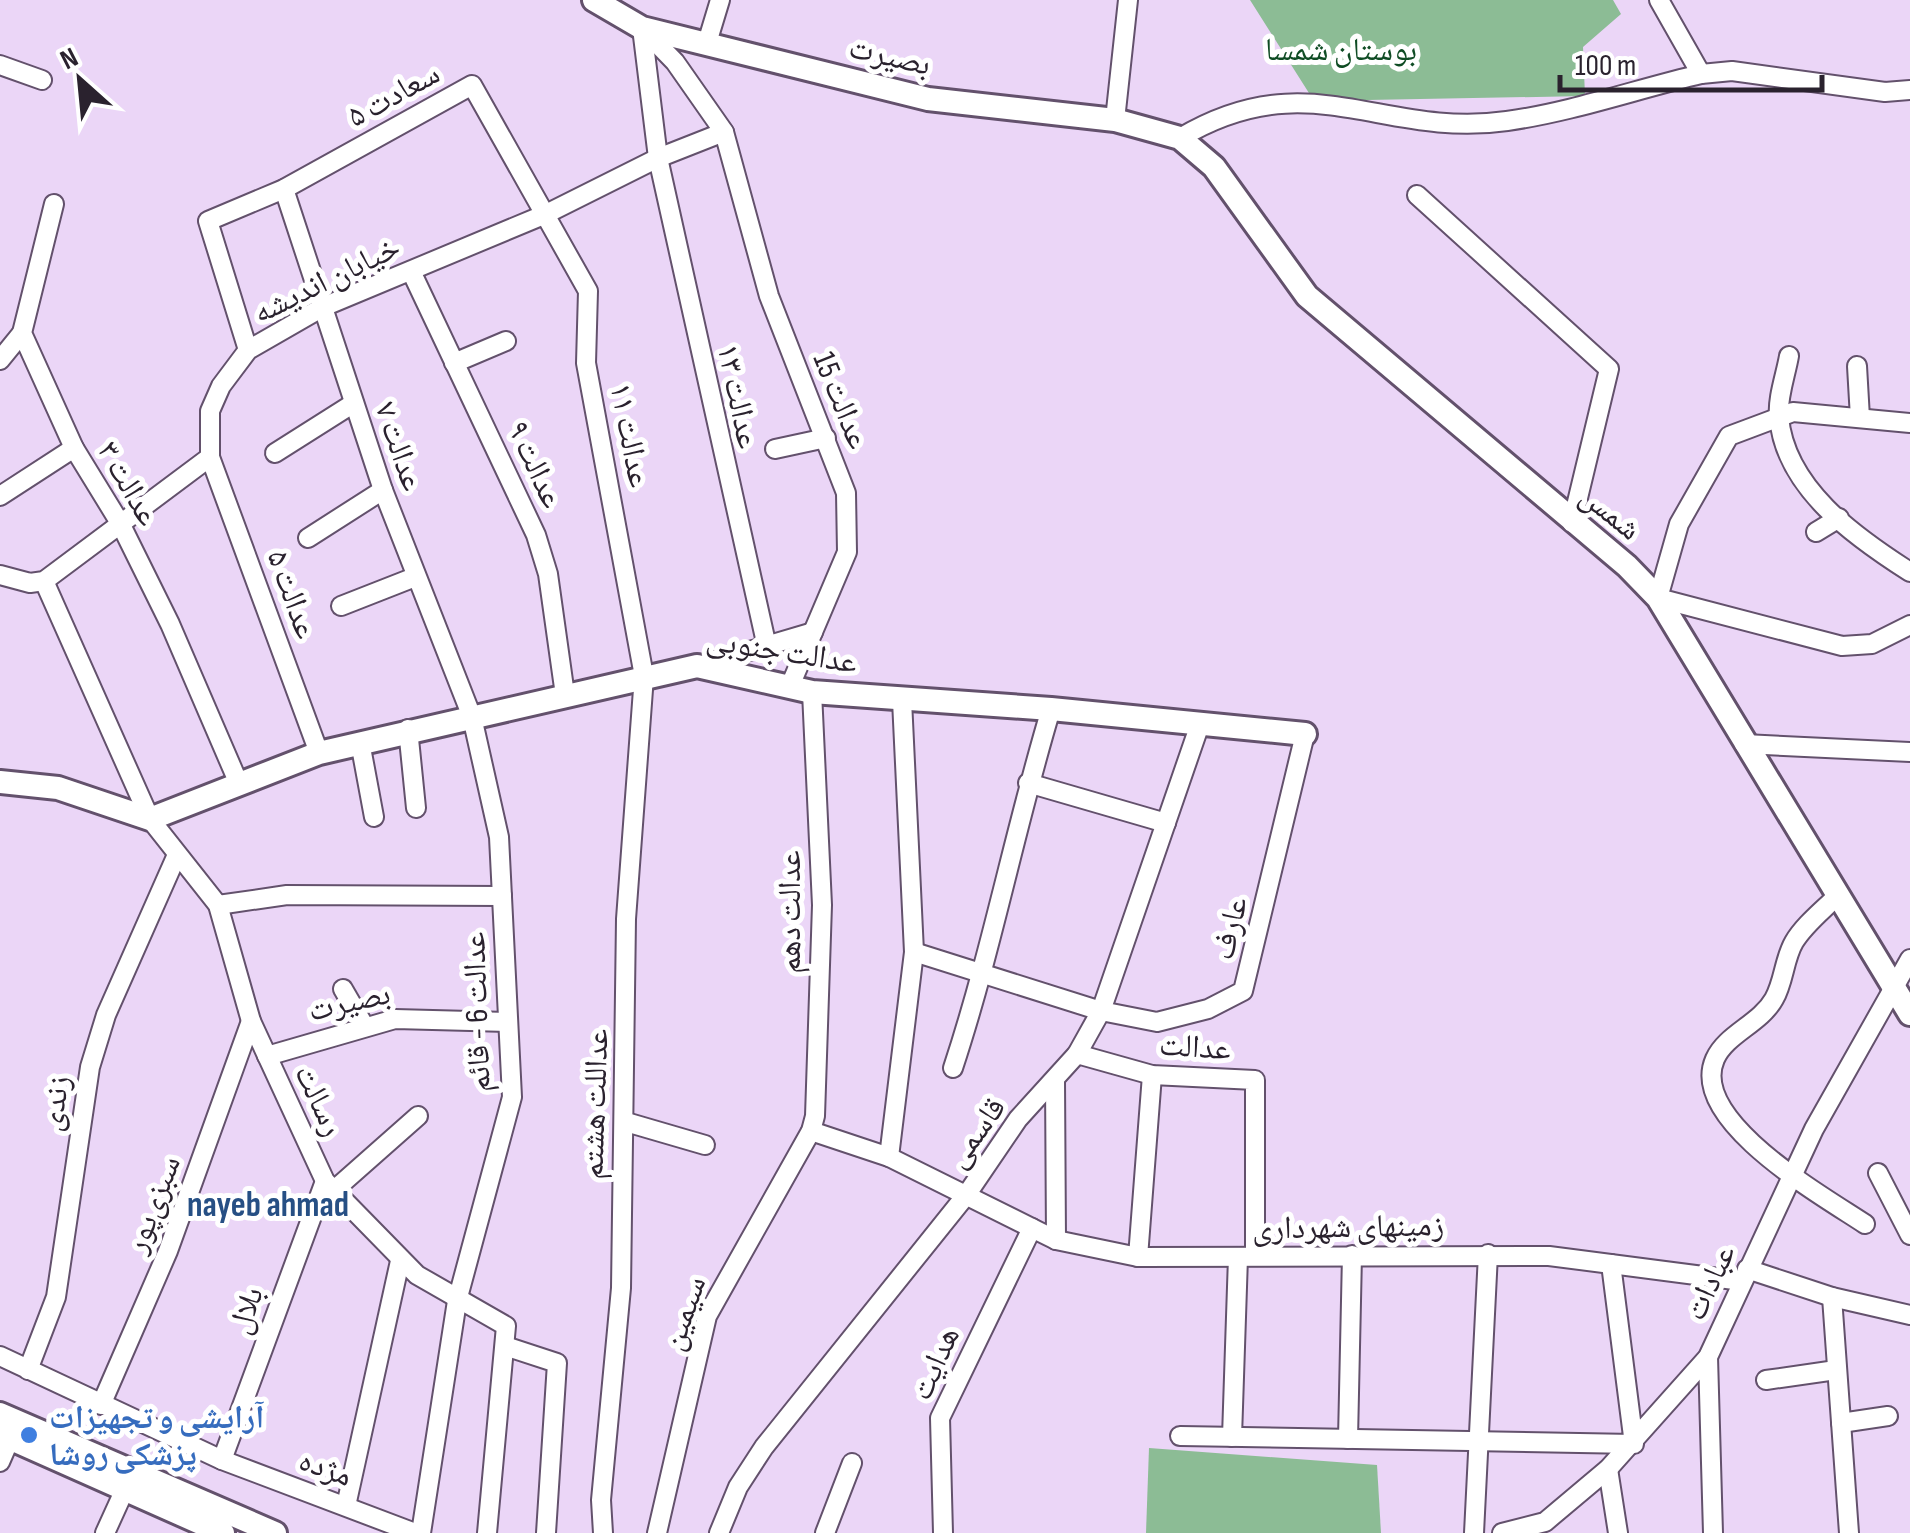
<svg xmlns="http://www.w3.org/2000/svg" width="1910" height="1533" viewBox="0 0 1910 1533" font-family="'Sofia Sans Condensed','Noto Naskh Arabic',sans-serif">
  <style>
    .green { fill: #8cbc95 }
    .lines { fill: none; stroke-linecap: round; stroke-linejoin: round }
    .minor-casing { stroke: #63516c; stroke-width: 22 }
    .tertiary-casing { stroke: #63516c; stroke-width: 28 }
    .minor { stroke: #fff; stroke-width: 18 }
    .tertiary { stroke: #fff; stroke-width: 22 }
    .shop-dot { fill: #3f7fe0; stroke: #fff; stroke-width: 4 }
    .labels { text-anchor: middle; stroke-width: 10; stroke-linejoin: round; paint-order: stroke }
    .park-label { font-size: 32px; fill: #0f4c24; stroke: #fff }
    .street-label { font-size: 32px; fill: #2a222e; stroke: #fff }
    .shop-label { font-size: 32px; font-weight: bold; fill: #366cbe; stroke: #fff; text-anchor: start }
    .neighbourhood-label { font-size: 35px; font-weight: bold; fill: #264f84; stroke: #fff }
  </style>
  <rect width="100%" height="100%" fill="#ebd6f7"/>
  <g class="green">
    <path d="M1250 0H1613L1621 14 1583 47 1585 96 1314 101Z"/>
    <path d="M1149 1448 1377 1465 1381 1533H1146Z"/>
  </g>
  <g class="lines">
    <defs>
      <g id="minor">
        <path d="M1659 0 1701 74"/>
        <path d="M642 28 675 62 724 132 769 296 846 493 847 552 790 686"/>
        <path d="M642 28 658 158 767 647"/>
        <path d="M707 43 720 0"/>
        <path d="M0 65 42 80"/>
        <path d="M1115 120 1128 0"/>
        <path d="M1180 138C1309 61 1381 139 1507 121 1572 112 1637 89 1701 74L1732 71 1885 92 1910 90"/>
        <path d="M284 189 383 490 472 717 499 837 512 1097 457 1301 421 1533"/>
        <path d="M1417 195 1609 369 1572 523"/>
        <path d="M54 204 22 333 74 448 120 523 170 624 239 784"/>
        <path d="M411 271 536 535 548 574 565 695"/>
        <path d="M248 350 208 221 284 189 472 85 588 291 586 363 644 676 626 919 621 1288 601 1500 603 1533"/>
        <path d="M1789 356C1786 374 1777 398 1779 417 1785 488 1855 537 1910 572"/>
        <path d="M0 360 22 333"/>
        <path d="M454 363 506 341"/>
        <path d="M1857 366 1860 418"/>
        <path d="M1910 423 1793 412 1729 436 1679 524 1658 598 1842 646 1872 644 1910 625"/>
        <path d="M775 449 826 438"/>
        <path d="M275 453 354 403"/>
        <path d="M0 496 74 448"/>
        <path d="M1816 532 1839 518"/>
        <path d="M308 538 383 490"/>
        <path d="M0 575 30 583 44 581 210 457"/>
        <path d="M44 581 150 819 218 905 251 1021 325 1181 417 1275 506 1326 487 1533"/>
        <path d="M341 606 415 577"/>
        <path d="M699 666 813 632"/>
        <path d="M408 729 416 808"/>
        <path d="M360 742 374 817"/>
        <path d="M1744 744 1910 752"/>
        <path d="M319 753 210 457V411L221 386 248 350 323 307 546 214 658 158 724 132"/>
        <path d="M1028 783 1166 823"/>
        <path d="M1836 897C1822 911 1804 925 1794 942 1784 959 1784 982 1774 999 1760 1024 1726 1034 1715 1059 1688 1120 1823 1196 1865 1224"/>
        <path d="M218 905 287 895 502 896"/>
        <path d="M914 952 1101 1011 1157 1022 1208 1009 1243 991 1305 734"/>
        <path d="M343 989 365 1027"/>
        <path d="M1077 1054 1152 1075 1255 1080V1256"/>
        <path d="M267 1056 395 1019 508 1022"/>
        <path d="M953 1068C992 950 1015 828 1051 709"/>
        <path d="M1055 1080 1056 1240"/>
        <path d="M626 1122 705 1145"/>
        <path d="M811 1131 889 1157 1056 1240 1138 1257 1549 1256 1742 1281"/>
        <path d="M889 1157 914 952 902 700"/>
        <path d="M1878 1173 1910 1235"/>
        <path d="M332 1192 418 1116"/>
        <path d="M1138 1257 1152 1075"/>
        <path d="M1747 1269 1832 1297 1910 1315"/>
        <path d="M1832 1297 1849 1533"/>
        <path d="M505 1346 557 1363 546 1533"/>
        <path d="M0 1356 222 1460 415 1533"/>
        <path d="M1708 1357 1713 1533"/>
        <path d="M28 1370 56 1297 90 1067 106 1015 176 857"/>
        <path d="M1766 1380 1836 1370"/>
        <path d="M101 1405 168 1251 251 1021"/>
        <path d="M1841 1423 1888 1416"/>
        <path d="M1180 1436 1634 1444 1611 1264"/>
        <path d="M1232 1437 1238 1257"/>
        <path d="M1348 1439 1352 1255"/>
        <path d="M222 1460 325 1181"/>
        <path d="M0 1462 10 1439"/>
        <path d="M1608 1469 1618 1533"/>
        <path d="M346 1506 400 1261"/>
        <path d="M105 1533 125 1489"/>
        <path d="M657 1533 707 1316 811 1131 815 1116 822 905 812 692"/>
        <path d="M719 1533 738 1487 764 1447 967 1194 1018 1119 1077 1054 1101 1011 1200 724"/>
        <path d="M825 1533 852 1463"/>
        <path d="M943 1533 940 1418 1032 1228"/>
        <path d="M1474 1533 1488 1254"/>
        <path d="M1502 1533 1545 1522 1608 1469 1708 1357 1814 1129 1910 959"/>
      </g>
      <g id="tertiary">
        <path d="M594 0 642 28 928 99 1115 120 1180 138 1214 167 1307 296 1627 566 1658 598 1910 1014"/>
        <path d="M0 782 58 788 150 819 319 753 697 666 812 692 1051 709 1305 734"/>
        <path d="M0 1414 275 1533"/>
        <path d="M0 1434 223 1533"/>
      </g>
    </defs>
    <use href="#minor" class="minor-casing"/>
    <use href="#tertiary" class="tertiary-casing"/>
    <use href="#minor" class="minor"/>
    <use href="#tertiary" class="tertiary"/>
  </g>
  <circle class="shop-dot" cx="29" cy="1435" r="10"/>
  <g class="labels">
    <g class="park-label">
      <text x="1341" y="60">بوستان شمسا</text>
    </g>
    <g class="street-label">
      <text transform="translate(890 55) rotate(13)" y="11">بصیرت</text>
      <text transform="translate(393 94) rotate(-29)" y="11">سعادت ۵</text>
      <text transform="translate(326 279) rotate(-26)" y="11">خیابان اندیشه</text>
      <text transform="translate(739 396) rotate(78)" y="11">عدالت ۱۳</text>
      <text transform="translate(842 400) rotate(68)" y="11">عدالت 15</text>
      <text transform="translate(631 435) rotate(79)" y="11">عدالت ۱۱</text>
      <text transform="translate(400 446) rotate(71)" y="11">عدالت ۷</text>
      <text transform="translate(536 464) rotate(65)" y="11">عدالت ۹</text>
      <text transform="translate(129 483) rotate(60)" y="11">عدالت ۳</text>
      <text transform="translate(1611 512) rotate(39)" y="11">شمس</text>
      <text transform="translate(293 594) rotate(70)" y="11">عدالت ۵</text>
      <text transform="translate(782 650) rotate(9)" y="11">عدالت جنوبی</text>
      <text transform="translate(789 912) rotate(-90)" y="11">عدالت دهم</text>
      <text transform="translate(1229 928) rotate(-76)" y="11">عارف</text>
      <text transform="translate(349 1001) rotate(-13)" y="11">بصیرت</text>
      <text transform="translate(476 1012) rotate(-92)" y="11">عدالت 6 - قائم</text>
      <text transform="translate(1195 1046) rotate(4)" y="11">عدالت</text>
      <text transform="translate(320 1100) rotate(65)" y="11">رسالت</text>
      <text transform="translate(54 1103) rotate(-80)" y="11">زندی</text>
      <text transform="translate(594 1104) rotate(-88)" y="11">عداللت هشتم</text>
      <text transform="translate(975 1132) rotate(-54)" y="11">قاسمی</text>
      <text transform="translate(152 1204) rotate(-69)" y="11">سبزی‌پور</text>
      <text transform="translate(1348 1226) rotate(-1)" y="11">زمینهای شهرداری</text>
      <text transform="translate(1709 1282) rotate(-65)" y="11">عبادات</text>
      <text transform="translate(245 1310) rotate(-70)" y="11">بلال</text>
      <text transform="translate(683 1313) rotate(-71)" y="11">سیمین</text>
      <text transform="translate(934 1363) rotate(-66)" y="11">هدایت</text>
      <text transform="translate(326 1467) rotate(20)" y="11">مژده</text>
    </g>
    <g class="shop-label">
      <text x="49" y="1428">آرایشی و تجهیزات<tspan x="49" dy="37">پزشکی روشا</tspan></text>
    </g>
    <g class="neighbourhood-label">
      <text x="268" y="1216">nayeb ahmad</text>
    </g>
  </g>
  <g transform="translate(80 80) rotate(333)" stroke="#ffffff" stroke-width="8" paint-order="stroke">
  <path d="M0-8L18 38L0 25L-18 38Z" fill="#2a222e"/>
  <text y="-15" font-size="28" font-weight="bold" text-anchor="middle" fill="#2a222e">N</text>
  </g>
  <path d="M1560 75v15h262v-15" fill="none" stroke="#2a222e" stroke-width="5"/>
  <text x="1575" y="75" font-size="30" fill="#2a222e" stroke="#ffffff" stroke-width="8" paint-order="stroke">100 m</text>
</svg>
